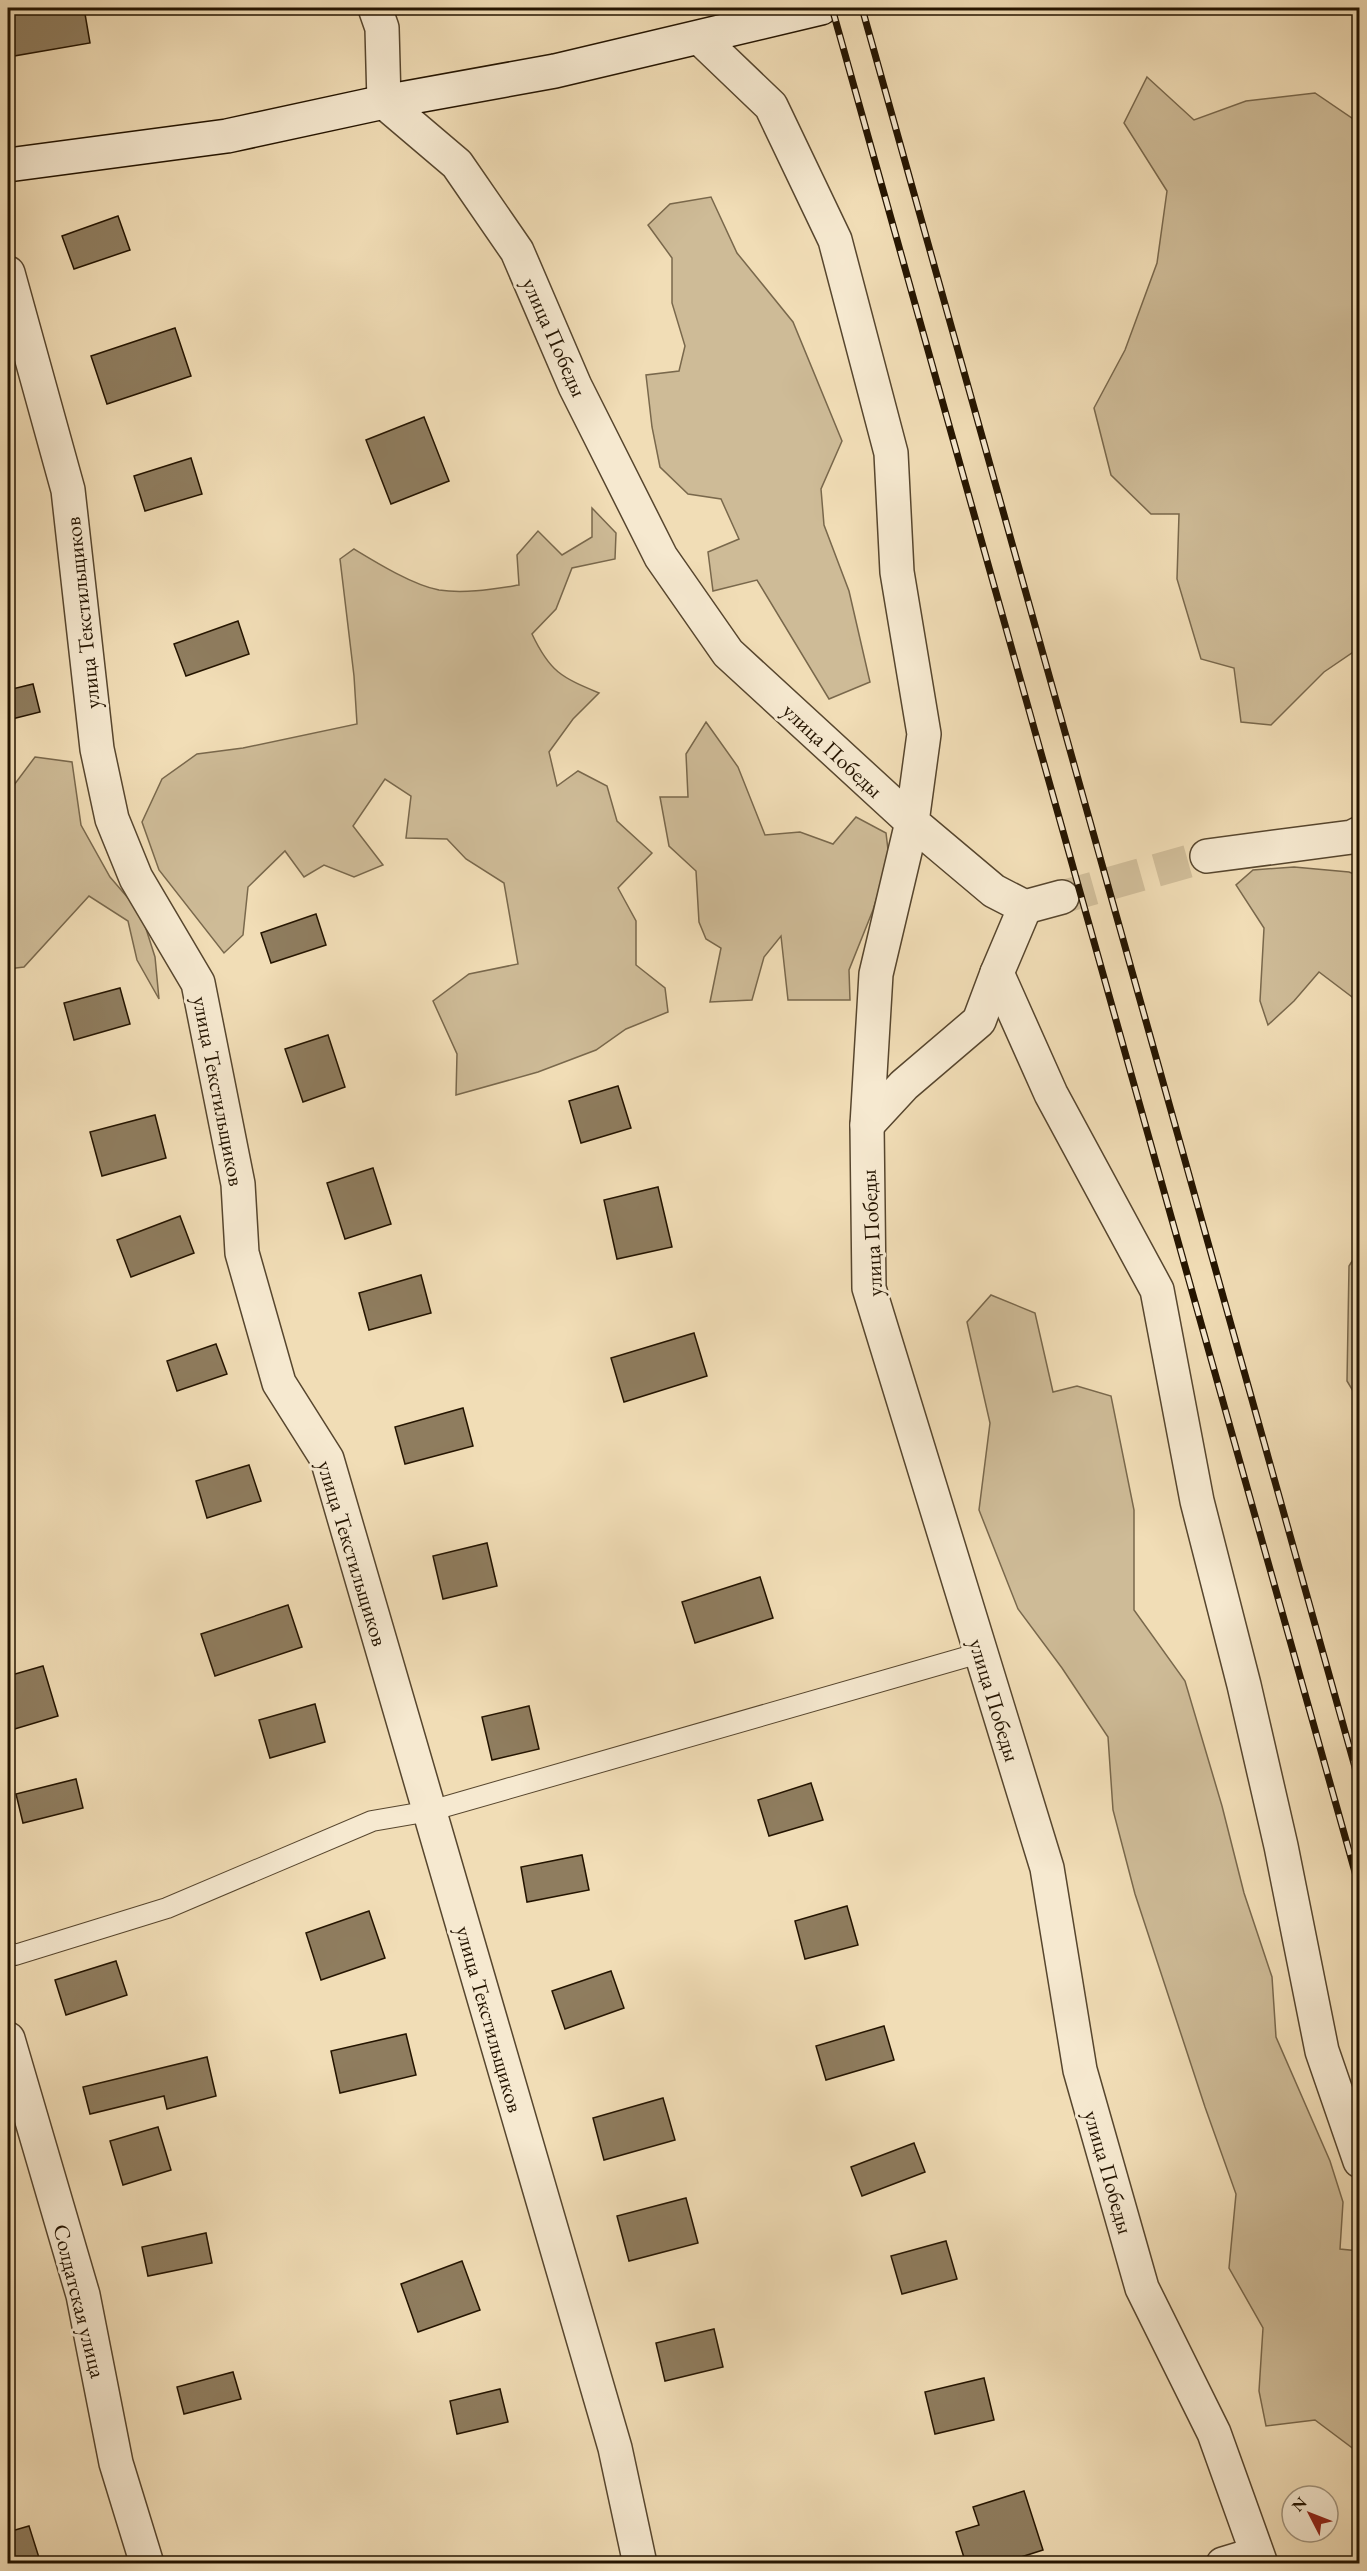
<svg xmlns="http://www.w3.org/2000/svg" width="1367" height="2571" viewBox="0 0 1367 2571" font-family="'EB Garamond',serif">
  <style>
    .green { fill: #cebb97; stroke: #79684c; stroke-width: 1.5 }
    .building { fill: #8f7d5f; stroke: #241400; stroke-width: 1.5 }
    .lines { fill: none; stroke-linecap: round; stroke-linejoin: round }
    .street-tunnel { stroke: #d2bf9b; stroke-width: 33; stroke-dasharray: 33 16; stroke-linecap: butt }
    .lane-casing { stroke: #57462e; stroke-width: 22 }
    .street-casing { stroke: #57462e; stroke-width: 36 }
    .secondary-casing { stroke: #241400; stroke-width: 36 }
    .lane { stroke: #f6e9d0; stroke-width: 20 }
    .street { stroke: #f6e9d0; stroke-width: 33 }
    .secondary { stroke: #f6e9d0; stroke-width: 33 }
    .rail-casing { stroke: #241400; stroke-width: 7 }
    .rail { stroke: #f6e9d0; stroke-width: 4.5; stroke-dasharray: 14; stroke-linecap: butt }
    .labels { text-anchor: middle; stroke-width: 6; stroke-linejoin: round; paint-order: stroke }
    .street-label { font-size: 22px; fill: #241400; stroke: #f6e9d0 }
  </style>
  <rect width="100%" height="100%" fill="#f1ddb6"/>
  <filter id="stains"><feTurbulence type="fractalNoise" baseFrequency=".00333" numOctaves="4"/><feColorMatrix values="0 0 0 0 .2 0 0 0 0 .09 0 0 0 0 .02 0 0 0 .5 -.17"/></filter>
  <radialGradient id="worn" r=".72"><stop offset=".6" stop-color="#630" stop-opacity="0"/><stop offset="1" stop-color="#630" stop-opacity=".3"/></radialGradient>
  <g class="green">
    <path d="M1147 77 1194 120 1246 101 1315 93 1359 123V648L1324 672 1271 725 1241 722 1234 668 1201 659 1177 579 1179 514H1151L1111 475 1094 408 1125 350 1157 263 1167 191 1124 123Z"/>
    <path d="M711 197 737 253 793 322 842 441 821 489 824 525 849 591 870 682 829 699 757 580 713 591 708 552 739 539 721 499 688 494 660 467 652 427 646 375 679 371 685 346 672 303V258L648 225 670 204Z"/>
    <path d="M592 508 616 533 615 559 572 568 556 609 532 634C550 672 561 677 599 693L573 719 549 752 557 786 578 771 607 786 617 821 652 853 618 888 636 921V965L665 988 668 1012 626 1029 596 1050 538 1072 456 1095 457 1054 433 1001 469 974 518 964 504 883 466 859 447 839 406 838 411 796 385 779 353 826 383 865 354 877 324 865 304 877 285 851 248 887 243 935 224 953 159 870 142 822 162 779 197 754 243 748 357 724 354 676 340 559 354 549C377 563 413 585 439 590 465 594 493 589 519 585L517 555 538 531 562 555 592 537Z"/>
    <path d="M706 722 738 767 765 835 800 832 833 844 856 817 886 833 889 858 873 910 849 970 850 1000H788L781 936 764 957 752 1000 710 1002 721 948 706 939 699 922 696 871 669 846 660 797H688L686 754Z"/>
    <path d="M35 757 72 762 81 825 110 877 141 913 155 957 159 999 137 960 128 921 89 896 24 967 8 969V793Z"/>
    <path d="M1294 867 1349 872 1359 876V1007L1352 997 1319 972 1294 1001 1268 1025 1260 1001 1264 928 1236 885 1253 870Z"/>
    <path d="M1359 1250V1401L1347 1381 1349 1266Z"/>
    <path d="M991 1295 1035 1313 1053 1392 1077 1386 1111 1396 1134 1510V1610L1185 1681 1222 1806 1244 1893 1272 1977 1276 2037 1330 2161 1343 2202 1340 2249 1359 2251V2453L1315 2420 1266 2426 1259 2391 1263 2328 1229 2268 1236 2194 1205 2107 1135 1894 1113 1810 1108 1737 1062 1668 1018 1609 979 1510 990 1423 967 1322Z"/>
  </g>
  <g class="building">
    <path d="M8 8H84L90 43 8 57Z"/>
    <path d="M118 216 130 250 74 269 62 236Z"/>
    <path d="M175 328 191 376 107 404 91 356Z"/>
    <path d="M424 417 449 481 391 504 366 440Z"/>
    <path d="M191 458 202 494 145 511 134 476Z"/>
    <path d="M238 621 249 654 186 676 174 644Z"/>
    <path d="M33 684 40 712 8 720V690Z"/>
    <path d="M316 914 326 945 271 963 261 933Z"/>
    <path d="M120 988 130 1024 74 1040 64 1003Z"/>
    <path d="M328 1035 345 1087 303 1102 285 1049Z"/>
    <path d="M618 1086 631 1128 581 1143 569 1101Z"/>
    <path d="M155 1115 166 1158 102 1176 90 1132Z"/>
    <path d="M373 1168 391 1224 345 1239 327 1183Z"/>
    <path d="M658 1187 672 1247 617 1259 604 1200Z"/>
    <path d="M180 1216 194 1253 131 1277 117 1240Z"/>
    <path d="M421 1275 431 1313 369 1330 359 1293Z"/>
    <path d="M694 1333 707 1376 624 1402 611 1358Z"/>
    <path d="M216 1344 227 1374 177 1391 167 1361Z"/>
    <path d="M463 1408 473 1446 405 1464 395 1427Z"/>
    <path d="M249 1465 261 1501 207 1518 196 1481Z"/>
    <path d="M487 1543 497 1586 443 1599 433 1556Z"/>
    <path d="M760 1577 773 1618 695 1643 682 1602Z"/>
    <path d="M288 1605 302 1647 215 1676 201 1634Z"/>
    <path d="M43 1666 58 1716 8 1731V1676Z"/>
    <path d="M315 1704 325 1742 270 1758 259 1720Z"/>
    <path d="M529 1706 539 1749 492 1760 482 1717Z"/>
    <path d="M76 1779 83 1808 23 1823 16 1794Z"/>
    <path d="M811 1783 823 1820 769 1836 758 1800Z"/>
    <path d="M582 1855 589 1890 527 1902 521 1867Z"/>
    <path d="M847 1906 858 1945 805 1959 795 1921Z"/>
    <path d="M369 1911 385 1958 321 1980 306 1933Z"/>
    <path d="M116 1961 127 1995 66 2015 55 1980Z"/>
    <path d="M611 1971 624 2008 565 2029 552 1991Z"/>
    <path d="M884 2026 894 2060 826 2080 816 2046Z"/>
    <path d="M406 2034 416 2075 340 2093 331 2051Z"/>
    <path d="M207 2057 216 2096 167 2109 164 2096 90 2114 83 2087Z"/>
    <path d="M663 2098 675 2140 604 2160 593 2118Z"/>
    <path d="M158 2127 171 2170 123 2185 110 2141Z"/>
    <path d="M914 2143 925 2172 862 2196 851 2167Z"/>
    <path d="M686 2198 698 2243 629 2261 617 2216Z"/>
    <path d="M206 2233 212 2263 148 2276 142 2247Z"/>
    <path d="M946 2241 957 2279 902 2294 891 2256Z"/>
    <path d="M462 2261 480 2310 418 2332 401 2284Z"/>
    <path d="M714 2329 723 2367 665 2381 656 2343Z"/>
    <path d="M233 2372 241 2399 184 2414 177 2387Z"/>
    <path d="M984 2378 994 2420 935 2434 925 2392Z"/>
    <path d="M500 2389 508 2422 457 2434 450 2401Z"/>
    <path d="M1024 2491 1043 2550 999 2564H966L956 2532 979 2525 973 2507Z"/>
    <path d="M29 2526 41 2564H8V2532Z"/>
  </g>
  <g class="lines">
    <path class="street-tunnel" d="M1062 897 1207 856"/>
    <defs>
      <path id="lane" d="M8 1951 15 1955 167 1908 372 1821 430 1811 980 1653"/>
      <g id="street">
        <path d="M375 8 382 28 384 102 457 164 517 251 575 386 661 557 728 653 912 822 876 974 867 1125 869 1288 1047 1868 1080 2070 1142 2288 1214 2433 1261 2564"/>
        <path d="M700 38 771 106 835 240 891 453 897 572 924 734 912 822 994 891 1025 907 1062 897"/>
        <path d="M8 273 68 490 97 749 112 819 136 878 198 983 238 1184 242 1253 279 1383 327 1459 615 2448 640 2564"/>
        <path d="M1207 856 1352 837 1360 833"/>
        <path d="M997 973 1051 1094 1157 1290 1197 1501 1244 1685 1281 1846 1322 2051 1360 2161"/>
        <path d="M867 1125 904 1085 979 1021 997 973 1025 907"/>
        <path d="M8 2039 83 2295 116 2463 147 2564"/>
        <path d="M1223 2564 1256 2554"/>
      </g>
      <path id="secondary" d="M8 165 227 136 384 102 555 71 821 8"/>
    </defs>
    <use href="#lane" class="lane-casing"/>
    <use href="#street" class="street-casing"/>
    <use href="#secondary" class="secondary-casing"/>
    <use href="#lane" class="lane"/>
    <use href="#street" class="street"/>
    <use href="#secondary" class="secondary"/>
    <defs>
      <g id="rail">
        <path d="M832 8 1360 1890"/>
        <path d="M862 8 1360 1785"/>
      </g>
    </defs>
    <use href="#rail" class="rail-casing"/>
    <use href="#rail" class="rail"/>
  </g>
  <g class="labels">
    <g class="street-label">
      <text transform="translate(555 337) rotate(66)" y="8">улица Победы</text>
      <text transform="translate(82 613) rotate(-96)" y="8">улица Текстильщиков</text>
      <text transform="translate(833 750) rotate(43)" y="8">улица Победы</text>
      <text transform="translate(219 1091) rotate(79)" y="8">улица Текстильщиков</text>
      <text transform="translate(871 1233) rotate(-93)" y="8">улица Победы</text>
      <text transform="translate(353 1553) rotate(73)" y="8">улица Текстильщиков</text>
      <text transform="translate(995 1700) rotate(73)" y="8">улица Победы</text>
      <text transform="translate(490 2019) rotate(74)" y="8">улица Текстильщиков</text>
      <text transform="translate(1109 2172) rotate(74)" y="8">улица Победы</text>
      <text transform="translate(80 2301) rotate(76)" y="8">Солдатская улица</text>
    </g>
  </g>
  <rect width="1367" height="2571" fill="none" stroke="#f1ddb6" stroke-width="30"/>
  <rect x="9" y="9" width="1349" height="2553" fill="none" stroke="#241400" stroke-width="3"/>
  <rect x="15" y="15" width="1337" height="2541" fill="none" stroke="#241400" stroke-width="1.5"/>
  <g transform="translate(1310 2514) rotate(312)"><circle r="28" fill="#f6e9d0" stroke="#a2947d" stroke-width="1.5"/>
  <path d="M0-4.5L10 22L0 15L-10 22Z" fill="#8f2418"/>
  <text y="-9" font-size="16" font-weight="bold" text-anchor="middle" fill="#241400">N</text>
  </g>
  <rect width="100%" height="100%" filter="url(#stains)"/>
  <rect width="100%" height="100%" fill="url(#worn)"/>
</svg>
